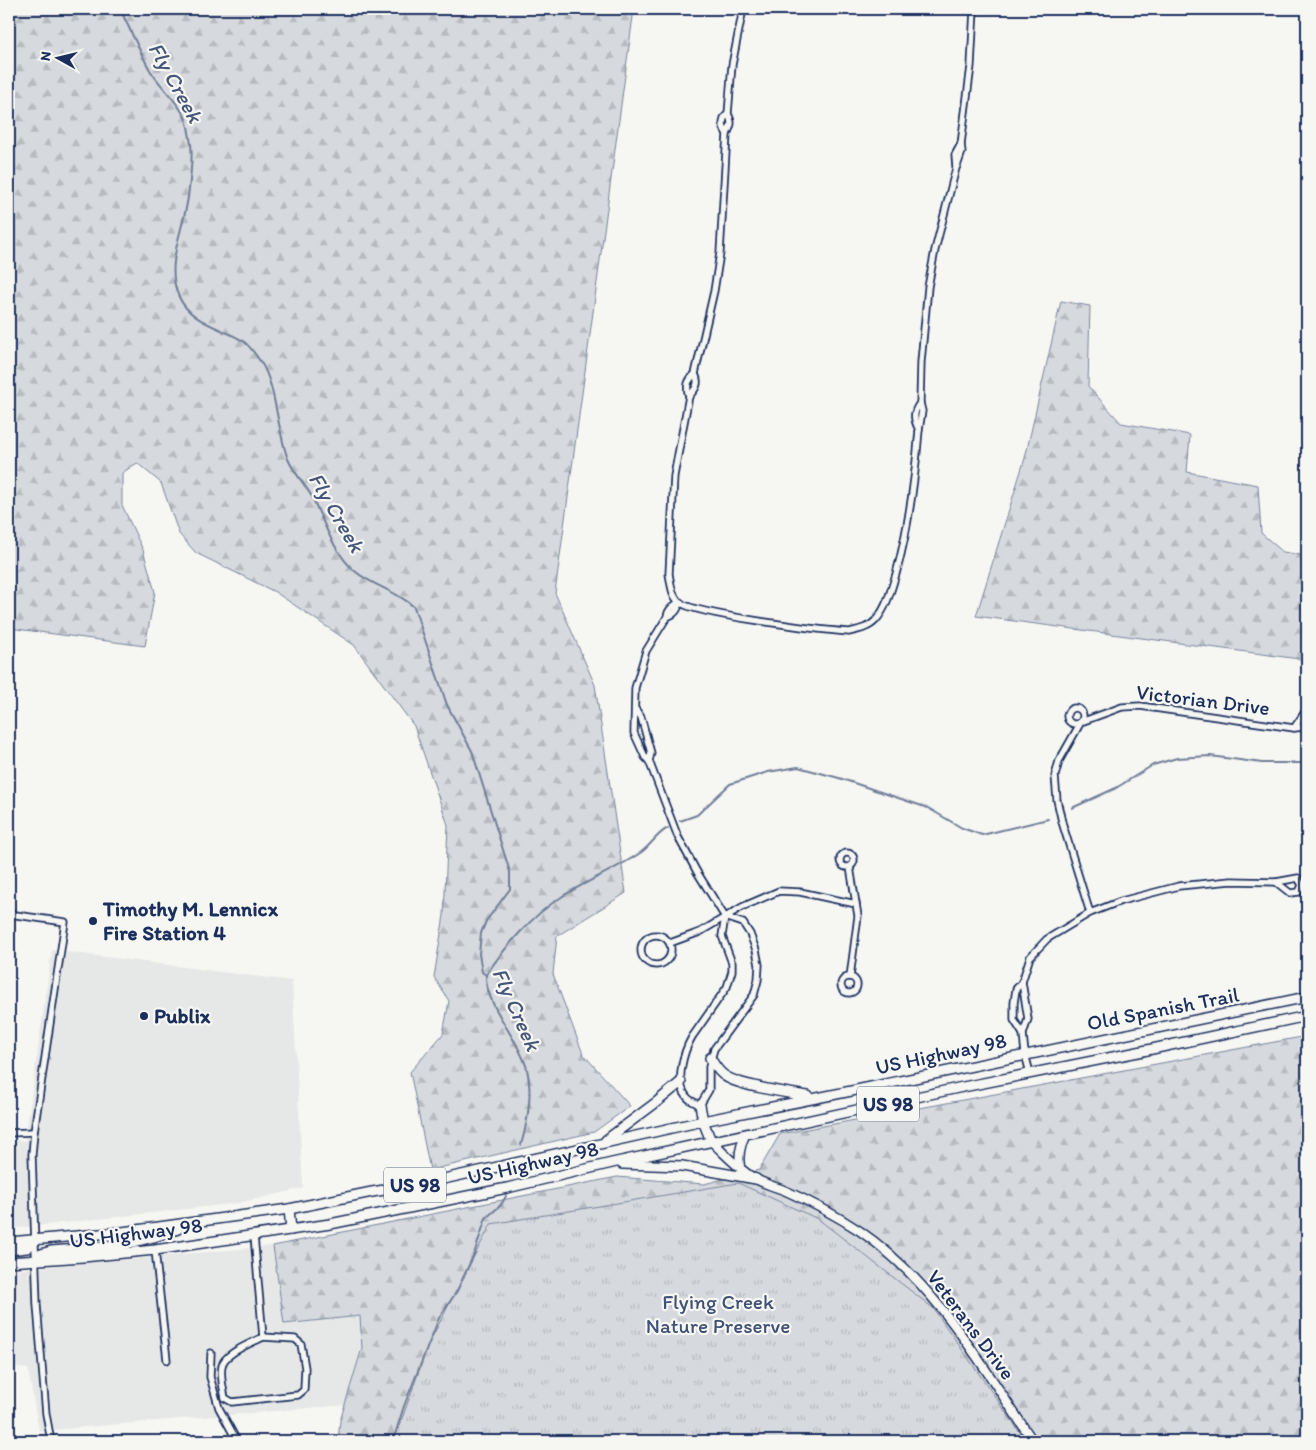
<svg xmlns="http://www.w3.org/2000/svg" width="1316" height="1450" viewBox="0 0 1316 1450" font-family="Itim,sans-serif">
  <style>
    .built { fill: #e6e7e7 }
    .forest { fill: url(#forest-firs); stroke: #78849e }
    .park { fill: url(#park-tufts); stroke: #78849e }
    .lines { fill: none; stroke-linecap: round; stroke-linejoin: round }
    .stream { stroke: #717e99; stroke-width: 2 }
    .minor-casing { stroke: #1b2f5e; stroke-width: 9 }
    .tertiary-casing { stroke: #1b2f5e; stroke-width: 11 }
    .primary-casing { stroke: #1b2f5e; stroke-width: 12 }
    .minor { stroke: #f6f6f2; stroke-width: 5.5 }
    .tertiary { stroke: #f6f6f2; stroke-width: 8 }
    .primary { stroke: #f6f6f2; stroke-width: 9 }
    .poi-dot { fill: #1b2f5e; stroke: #f6f6f2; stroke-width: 2 }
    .labels { text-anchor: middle; stroke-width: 4.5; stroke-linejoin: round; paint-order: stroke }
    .shield { fill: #f6f6f2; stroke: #5d6b8a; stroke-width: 1 }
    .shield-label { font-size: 20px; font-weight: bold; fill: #1b2f5e }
    .street-label { font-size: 21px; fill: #1b2f5e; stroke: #f6f6f2 }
    .poi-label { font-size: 21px; font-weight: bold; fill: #1b2f5e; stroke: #f6f6f2; text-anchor: start }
    .park-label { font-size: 21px; fill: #405177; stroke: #f6f6f2 }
    .water-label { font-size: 22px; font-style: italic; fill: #46567b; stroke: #f6f6f2 }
  </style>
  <defs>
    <pattern id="forest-firs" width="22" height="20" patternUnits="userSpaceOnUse" patternTransform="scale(1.25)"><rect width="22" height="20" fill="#d6d9dd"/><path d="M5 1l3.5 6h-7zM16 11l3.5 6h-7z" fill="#b7bbc0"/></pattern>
    <pattern id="park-tufts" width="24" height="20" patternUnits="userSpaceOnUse" patternTransform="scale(1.25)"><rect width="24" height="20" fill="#d6d9dd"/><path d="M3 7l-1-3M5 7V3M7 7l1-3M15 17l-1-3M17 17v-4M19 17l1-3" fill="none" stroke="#b7bbc0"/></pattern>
  </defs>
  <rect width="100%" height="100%" fill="#f6f6f2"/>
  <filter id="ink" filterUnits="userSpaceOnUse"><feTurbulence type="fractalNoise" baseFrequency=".02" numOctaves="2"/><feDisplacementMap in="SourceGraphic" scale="10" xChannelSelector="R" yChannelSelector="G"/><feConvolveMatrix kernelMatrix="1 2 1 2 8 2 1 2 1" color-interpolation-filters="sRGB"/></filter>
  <g filter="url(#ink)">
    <g class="built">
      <path d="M52 950 292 981 303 1188 239 1203 9 1229V1139L25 1141Z"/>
      <path d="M273 1246 284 1324 360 1316 362 1348 345 1405 39 1431 28 1369 9 1366V1270Z"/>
    </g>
    <g class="forest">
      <path d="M9 9H634L555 593 595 685 626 893 557 936 553 974 583 1054 630 1106 594 1132 430 1170 410 1072 443 1034 449 1001 434 977 444 915 448 825 414 726 354 645 275 592 196 553 179 534 161 483 137 463 122 473V505L143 550 155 592 145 646 9 628Z"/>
      <path d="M1061 301 1090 306 1088 386 1121 423 1190 435 1187 472 1258 485 1261 533 1283 552 1307 556V660L976 616 1025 458Z"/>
      <path d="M1307 1036V1441H338L340 1421 362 1348 360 1316 284 1324 273 1246 617 1177 704 1184 759 1170 780 1134Z"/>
    </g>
    <path class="park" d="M738 1183 818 1219 933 1308 1026 1441H394L429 1343 491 1224Z"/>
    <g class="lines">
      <g class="stream">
        <path d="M120 9C130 29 139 50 150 70 160 86 175 99 184 115 189 124 189 135 191 144 193 159 190 182 188 197 184 229 164 265 179 297 191 323 221 327 243 341 249 345 256 355 260 361 276 383 277 431 288 459 294 473 305 484 312 497 324 522 334 554 356 572 373 586 397 591 414 607L447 705 472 751 510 872V889L486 921 481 933 479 954 482 972 486 975C485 1006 520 1040 527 1069 533 1094 528 1121 521 1145"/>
        <path d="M1072 808 1116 788 1153 765 1177 758 1210 756 1262 763H1307"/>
        <path d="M680 821 697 815 730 784 768 772 798 767 839 778 928 808 962 828 982 835 1048 819"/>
        <path d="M486 975C503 949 534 914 560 898 586 881 615 870 640 853 651 846 656 834 668 828"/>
        <path d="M393 1441 404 1406 439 1318 457 1291 474 1254 486 1218 501 1205 506 1196"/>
      </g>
      <defs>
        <g id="minor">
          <path d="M743 9 732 65 728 114C733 123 731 126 727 134L720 253 714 291 695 374C700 383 696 389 689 396L674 476 669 574C671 583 671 595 679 602 696 615 822 630 849 632 858 630 869 628 876 620 887 607 891 590 896 574 909 527 915 479 919 430L922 411 920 403 921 362 928 287 935 250 956 168 955 155 961 144 971 66 974 9"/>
          <path d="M727 134C723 128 722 125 724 118L728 114"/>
          <path d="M957 166 962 152 961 144"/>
          <path d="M689 396C686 387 687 381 695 374"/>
          <path d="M919 430C914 420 912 413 920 403"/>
          <path d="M680 602C673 606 668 609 667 617L646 651 635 688 634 733 645 757 649 761 678 837 697 872 725 917 722 936 732 963V971L727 987 692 1037C684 1051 674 1082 687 1097 690 1101 696 1103 700 1105L709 1090V1067L714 1049 754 995 758 980 759 965 756 950 750 934 743 923 725 917"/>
          <path d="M667 617C675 614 678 610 680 602"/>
          <circle cx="1075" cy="716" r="8"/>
          <path d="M1307 709 1294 728 1307 727"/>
          <path d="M636 710 641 717 651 753 649 761"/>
          <circle cx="847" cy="860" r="7"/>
          <path d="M850 867 858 916 850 977"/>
          <path d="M1298 878 1302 885 1299 892 1290 893 1276 882Z"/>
          <path d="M1090 913 1062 822 1057 800 1055 776 1059 761 1081 722 1122 707 1140 706 1294 728"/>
          <path d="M9 914 65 922 34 1132 32 1155 37 1305 46 1414 51 1441"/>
          <circle cx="656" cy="950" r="15"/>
          <path d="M670 943 700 932 742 907 779 891 800 892 856 904"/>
          <circle cx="849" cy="985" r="8"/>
          <path d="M1022 982 1028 1019 1023 1034 1025 1054 1030 1073"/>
          <path d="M1023 1034 1014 1020V1003L1016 989 1022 982 1030 957 1047 939 1090 913 1121 901 1179 886 1231 881 1276 882"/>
          <path d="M9 1133 34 1132"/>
          <path d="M254 1236 263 1337"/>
          <path d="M155 1250 167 1360"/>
          <path d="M263 1337 295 1339 301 1344 305 1368 304 1390 298 1395 232 1402 225 1398C223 1388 220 1376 222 1366 224 1353 252 1343 263 1337Z"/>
          <path d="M211 1353 210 1377 219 1408 237 1441"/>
        </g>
        <g id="tertiary">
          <path d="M711 1141C725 1154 738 1169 754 1178 764 1184 776 1187 786 1191 811 1202 837 1216 860 1231 936 1283 982 1366 1033 1441"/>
          <path d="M740 1167C738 1155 740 1146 745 1135"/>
        </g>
        <g id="primary">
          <path d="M710 1058C714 1064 718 1072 725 1076 739 1086 789 1093 808 1096"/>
          <path d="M700 1105 703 1121 711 1141"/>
          <path d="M606 1140 658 1101 681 1082"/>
          <path d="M622 1164 682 1166 756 1179"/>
          <path d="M289 1209 291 1230"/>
          <path d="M9 1242 122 1232 289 1209 372 1192 421 1184 703 1121 876 1086 1307 997"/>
          <path d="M9 1250 27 1248 35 1241"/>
          <path d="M35 1261 41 1254 51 1251 118 1246 154 1237 178 1229"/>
          <path d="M9 1262 83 1257 155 1250 330 1224 507 1188 612 1163 958 1088 1138 1052 1307 1016"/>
        </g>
      </defs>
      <use href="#minor" class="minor-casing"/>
      <use href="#tertiary" class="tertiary-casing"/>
      <use href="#primary" class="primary-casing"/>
      <use href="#minor" class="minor"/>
      <use href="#tertiary" class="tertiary"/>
      <use href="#primary" class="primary"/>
    </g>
  </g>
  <g class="poi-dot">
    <circle cx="93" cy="921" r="5"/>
    <circle cx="144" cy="1016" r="5"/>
  </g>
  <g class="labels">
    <g class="shield">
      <rect x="857" y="1086.5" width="62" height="35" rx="4"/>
      <rect x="384" y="1167.5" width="62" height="35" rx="4"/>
    </g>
    <g class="shield-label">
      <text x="888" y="1111">US 98</text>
      <text x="415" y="1192">US 98</text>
    </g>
    <g class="street-label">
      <text transform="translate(1203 700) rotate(7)" y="7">Victorian Drive</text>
      <text transform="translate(1163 1009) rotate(-11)" y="7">Old Spanish Trail</text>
      <text transform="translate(941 1054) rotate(-12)" y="7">US Highway 98</text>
      <text transform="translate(533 1163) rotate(-13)" y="7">US Highway 98</text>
      <text transform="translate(136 1233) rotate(-7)" y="7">US Highway 98</text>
      <text transform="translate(971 1325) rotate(53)" y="7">Veterans Drive</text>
    </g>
    <g class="poi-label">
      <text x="103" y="916">Timothy M. Lennicx<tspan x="103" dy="24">Fire Station 4</tspan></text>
      <text x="154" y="1023">Publix</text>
    </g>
    <g class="park-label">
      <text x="718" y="1309">Flying Creek<tspan x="718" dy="24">Nature Preserve</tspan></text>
    </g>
    <g class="water-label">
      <text transform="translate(176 82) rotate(61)" y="8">Fly Creek</text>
      <text transform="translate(337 512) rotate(60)" y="8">Fly Creek</text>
      <text transform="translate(517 1009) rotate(66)" y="8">Fly Creek</text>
    </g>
  </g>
  <rect width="1316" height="1450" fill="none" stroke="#f6f6f2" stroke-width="30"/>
  <rect x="15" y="15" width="1286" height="1420" fill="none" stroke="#1b2f5e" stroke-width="2" filter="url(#ink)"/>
  <g transform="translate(58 58) rotate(278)" stroke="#f6f6f2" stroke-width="4" paint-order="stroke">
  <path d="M0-4L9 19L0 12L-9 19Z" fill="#1b2f5e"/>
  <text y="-8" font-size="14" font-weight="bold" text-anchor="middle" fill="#1b2f5e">N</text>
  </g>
</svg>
